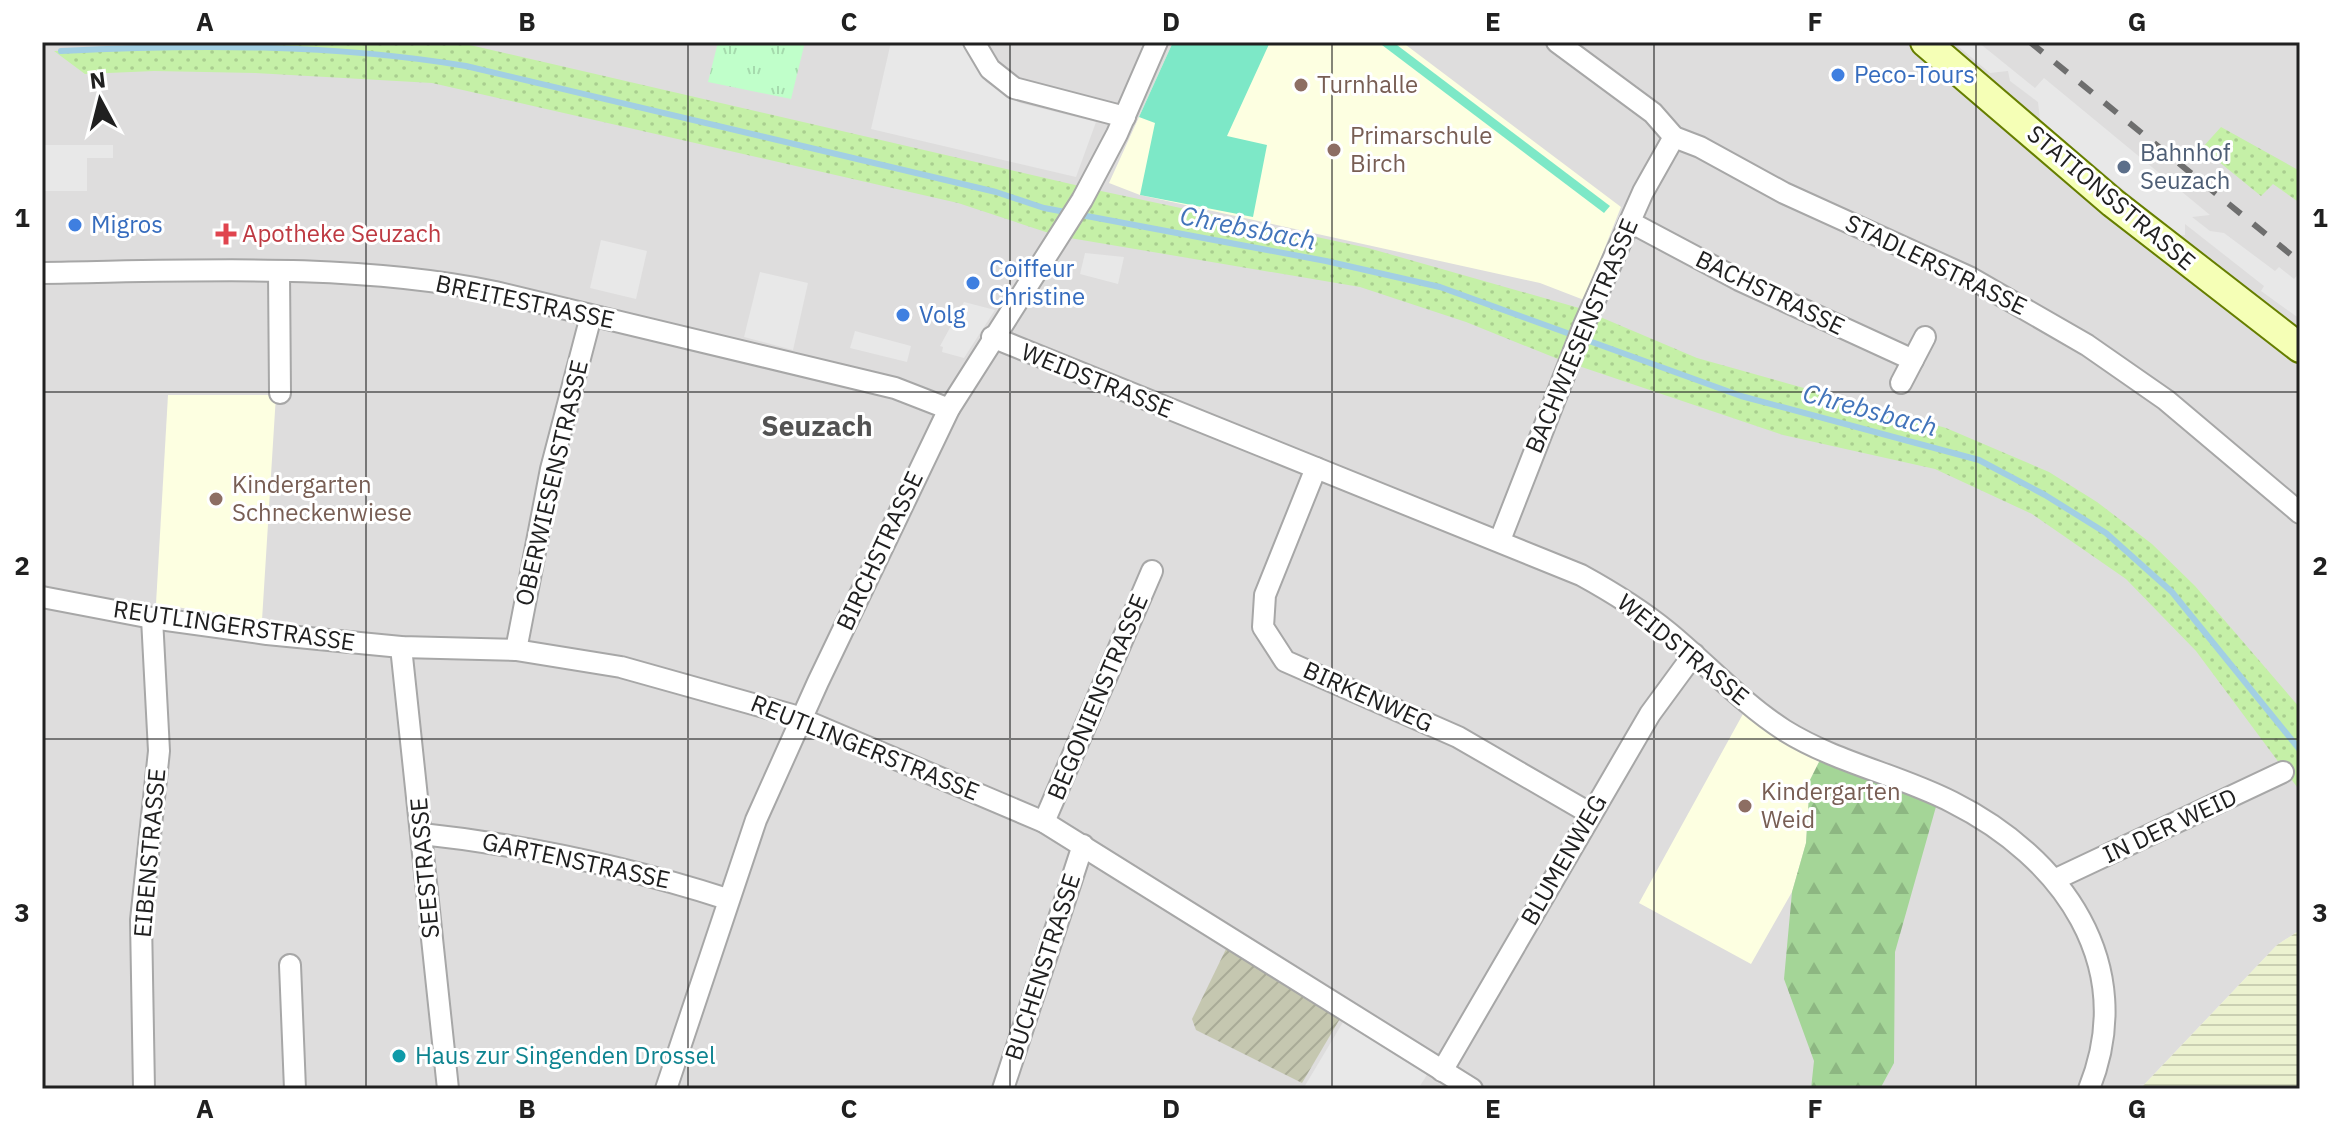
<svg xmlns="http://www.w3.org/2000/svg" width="2342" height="1131" viewBox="0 0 2342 1131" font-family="'IBM Plex Sans',sans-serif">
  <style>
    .residential { fill: #dedddd }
    .education { fill: #fdffe1 }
    .construction { fill: url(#construction-furrows) }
    .farmland { fill: url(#farmland-rules) }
    .grass { fill: url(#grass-dots) }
    .forest { fill: url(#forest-firs) }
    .park { fill: url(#park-tufts) }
    .pitch { fill: #7de8c7 }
    .parking { fill: #e8e8e8 }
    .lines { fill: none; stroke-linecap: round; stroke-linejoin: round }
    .stream { stroke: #a2cfe3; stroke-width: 6 }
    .minor-casing { stroke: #a7a7a7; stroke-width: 24 }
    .secondary-casing { stroke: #667e00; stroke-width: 32 }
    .minor { stroke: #fff; stroke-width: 20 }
    .secondary { stroke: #f5ffb6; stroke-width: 28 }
    .rail { stroke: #6e6e6e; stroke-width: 6; stroke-dasharray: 16 16; stroke-linecap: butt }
    .grid { fill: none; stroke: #202020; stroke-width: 2; stroke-opacity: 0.55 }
    .shop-dot { fill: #3f7fe0; stroke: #fff; stroke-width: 3 }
    .education-dot { fill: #8d6e63; stroke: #fff; stroke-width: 3 }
    .service-dot { fill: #5c6f8a; stroke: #fff; stroke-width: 3 }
    .health-dot { fill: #e0444e; stroke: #fff; stroke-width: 3 }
    .culture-dot { fill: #0f9aa8; stroke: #fff; stroke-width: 3 }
    .labels { text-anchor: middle; stroke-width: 6; stroke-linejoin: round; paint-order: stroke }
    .shop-label { font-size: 24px; fill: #366cbe; stroke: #fff; text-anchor: start }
    .education-label { font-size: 24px; fill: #785e54; stroke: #fff; text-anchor: start }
    .service-label { font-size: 24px; fill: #4e5e75; stroke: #fff; text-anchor: start }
    .street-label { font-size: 24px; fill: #202020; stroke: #fff }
    .health-label { font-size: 24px; fill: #be3a42; stroke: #fff; text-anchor: start }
    .culture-label { font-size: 24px; fill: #0d838f; stroke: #fff; text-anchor: start }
    .water-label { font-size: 26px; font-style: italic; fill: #4274ba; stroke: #fff }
    .quarter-label { font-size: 28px; font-weight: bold; fill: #535353; stroke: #fff }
    .neatline { fill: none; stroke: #202020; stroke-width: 3 }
    .grid-label { font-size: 26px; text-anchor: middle; font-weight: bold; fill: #202020 }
  </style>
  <defs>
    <pattern id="construction-furrows" width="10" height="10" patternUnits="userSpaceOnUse" patternTransform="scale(2)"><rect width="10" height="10" fill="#c5c7b0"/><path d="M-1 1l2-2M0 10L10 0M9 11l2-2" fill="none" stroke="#a9ab97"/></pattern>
    <pattern id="farmland-rules" width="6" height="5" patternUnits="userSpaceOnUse" patternTransform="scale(2)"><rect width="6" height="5" fill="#ecf2d0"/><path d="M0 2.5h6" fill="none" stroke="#cacfb2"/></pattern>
    <pattern id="grass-dots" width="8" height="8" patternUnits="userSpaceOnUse" patternTransform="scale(2)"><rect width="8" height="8" fill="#c5f0a7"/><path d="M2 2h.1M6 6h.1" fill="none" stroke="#a9ce8f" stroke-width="1.8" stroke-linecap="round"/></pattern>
    <pattern id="forest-firs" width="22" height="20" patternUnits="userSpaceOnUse" patternTransform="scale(2)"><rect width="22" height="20" fill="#a4d597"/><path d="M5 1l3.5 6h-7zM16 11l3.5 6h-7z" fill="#8db782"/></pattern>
    <pattern id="park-tufts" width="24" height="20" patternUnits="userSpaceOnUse" patternTransform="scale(2)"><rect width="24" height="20" fill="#c0ffca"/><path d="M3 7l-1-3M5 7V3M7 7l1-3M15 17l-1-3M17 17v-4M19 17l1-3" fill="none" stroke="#a5daad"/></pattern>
  </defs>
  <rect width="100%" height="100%" fill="#f2efe6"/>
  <path class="residential" d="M42 42H2300V930L2277 945 2140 1089H42Z"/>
  <g class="education">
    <path d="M1173 42H1402L1621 207 1584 300 1540 283 1140 195 1109 183Z"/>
    <path d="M168 395H276L262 620 156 604Z"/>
    <path d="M1749 703 1824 752 1810 780 1806 843 1792 892 1751 964 1639 903Z"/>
  </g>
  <path class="construction" d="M1227 947 1341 1017 1302 1083 1196 1030 1192 1019Z"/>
  <path class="farmland" d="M2300 930V1089H2140L2277 945Z"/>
  <g class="grass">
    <path d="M173 42H457L1101 191 1368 248 1579 308 1697 358 1946 428 2049 472 2097 502 2152 544 2195 586 2300 708V791L2196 651 2126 579 2032 514 1935 469 1783 435 1558 359 1466 322 1360 287 1058 236 958 203 432 83 255 73 154 71 85 74 54 51 162 49Z"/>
    <path d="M2221 127 2300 171V203L2273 184 2261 196 2202 148Z"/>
  </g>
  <path class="forest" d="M1824 752 1939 796 1895 952 1894 1063 1880 1089H1811L1814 1061 1784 979 1792 892 1806 843 1810 780Z"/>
  <path class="park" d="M718 42H805L791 99 708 82Z"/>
  <g class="pitch">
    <path d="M1173 42H1270L1227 136 1267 145 1253 217 1140 195 1155 123 1139 117Z"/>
    <path d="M1378 42H1393L1610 206 1604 213Z"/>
  </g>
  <g class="parking">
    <path d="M891 42H963L986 82 1020 103 1096 122 1076 177 871 129Z"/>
    <path d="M1953 42H1978L2035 88 2044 78 2210 215 2192 217 2210 231 2224 233 2275 271 2279 267 2294 279 2300 272V319L2261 291 2264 286 2185 224V235L2179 236 2040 120 2038 102 2010 81 2008 71 1990 73Z"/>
    <path d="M42 145H113V158H87V191H42Z"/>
    <path d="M601 240 647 251 636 299 590 288Z"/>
    <path d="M1085 253 1124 257 1118 284 1080 274Z"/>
    <path d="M760 272 808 283 793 350 744 337Z"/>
    <path d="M964 302 995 310 964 358 942 352 943 347 940 346Z"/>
    <path d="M855 331 911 346 907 362 850 348Z"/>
    <path d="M1349 1012 1432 1067 1418 1089H1303Z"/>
  </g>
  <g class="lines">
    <path class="stream" d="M61 51C194 44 334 44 466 66L996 192 1044 208 1326 261 1440 287 1741 396 1979 460 2045 495 2106 533 2172 592 2300 750"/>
    <defs>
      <g id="minor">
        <path d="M974 42 990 69 1014 88 1125 117"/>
        <path d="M1557 42 1653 113 1674 137 1700 147 1784 193 1969 277 2087 345 2166 400 2300 513"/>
        <path d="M1630 222 1739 280 1913 360"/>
        <path d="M42 273C189 271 351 262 495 292L895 388 949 409"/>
        <path d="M279 273 280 393"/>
        <path d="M992 337 1581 575C1612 592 1641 610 1668 632 1707 664 1742 703 1784 730 1837 763 1897 774 1952 802 2062 857 2139 964 2089 1089"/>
        <path d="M1901 383 1925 337"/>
        <path d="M1316 468 1265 595 1263 627 1285 661 1458 737 1591 814"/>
        <path d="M1500 540 1584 325 1643 192 1674 137"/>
        <path d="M42 597 152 618 267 634 401 647 516 650 621 667 792 715 1044 822 1472 1089"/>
        <path d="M401 647 448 1089"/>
        <path d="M516 650 551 469 591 316"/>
        <path d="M1044 822 1152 571"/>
        <path d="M422 834C526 845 627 867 727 899"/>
        <path d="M2056 879 2283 772"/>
        <path d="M290 965 295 1089"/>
        <path d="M1442 1071 1650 714 1694 654"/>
        <path d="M144 1089 141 920 159 751 152 618"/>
        <path d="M666 1089 756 820 818 682 949 409 1082 200 1117 134 1157 42"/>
        <path d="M1003 1089 1083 845"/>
      </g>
      <path id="secondary" d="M1925 42 2113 203 2300 348"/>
    </defs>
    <use href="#minor" class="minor-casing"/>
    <use href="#secondary" class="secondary-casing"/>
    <use href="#minor" class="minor"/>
    <use href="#secondary" class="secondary"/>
    <path class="rail" d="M2030 42 2300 262"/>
  </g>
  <path class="grid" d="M366 42V1089M688 42V1089M1010 42V1089M1332 42V1089M1654 42V1089M1976 42V1089M42 392H2300M42 739H2300"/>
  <g class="shop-dot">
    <circle cx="1838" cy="75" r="8"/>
    <circle cx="75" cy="225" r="8"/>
    <circle cx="973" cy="283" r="8"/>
    <circle cx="903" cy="315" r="8"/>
  </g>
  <g class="education-dot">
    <circle cx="1301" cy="85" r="8"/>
    <circle cx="1334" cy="150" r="8"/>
    <circle cx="216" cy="499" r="8"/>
    <circle cx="1745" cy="806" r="8"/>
  </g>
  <circle class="service-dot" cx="2124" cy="167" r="8"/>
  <path class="health-dot" d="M222 222h8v8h8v8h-8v8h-8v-8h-8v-8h8z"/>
  <circle class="culture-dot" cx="399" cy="1056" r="8"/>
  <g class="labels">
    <g class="shop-label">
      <text x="1854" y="83">Peco-Tours</text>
      <text x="91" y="233">Migros</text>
      <text x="989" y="277">Coiffeur<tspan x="989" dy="28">Christine</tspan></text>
      <text x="919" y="323">Volg</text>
    </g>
    <g class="education-label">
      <text x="1317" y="93">Turnhalle</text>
      <text x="1350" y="144">Primarschule<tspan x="1350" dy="28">Birch</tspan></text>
      <text x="232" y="493">Kindergarten<tspan x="232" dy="28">Schneckenwiese</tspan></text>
      <text x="1761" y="800">Kindergarten<tspan x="1761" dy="28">Weid</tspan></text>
    </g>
    <g class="service-label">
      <text x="2140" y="161">Bahnhof<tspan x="2140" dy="28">Seuzach</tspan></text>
    </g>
    <g class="street-label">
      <text transform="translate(2111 198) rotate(40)" y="8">STATIONSSTRASSE</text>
      <text transform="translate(1936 265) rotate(26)" y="8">STADLERSTRASSE</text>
      <text transform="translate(1770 293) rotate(26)" y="8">BACHSTRASSE</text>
      <text transform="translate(525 302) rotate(12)" y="8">BREITESTRASSE</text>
      <text transform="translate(1582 336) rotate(-67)" y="8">BACHWIESENSTRASSE</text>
      <text transform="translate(1097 381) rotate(22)" y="8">WEIDSTRASSE</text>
      <text transform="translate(552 483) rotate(-77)" y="8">OBERWIESENSTRASSE</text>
      <text transform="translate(880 551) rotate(-65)" y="8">BIRCHSTRASSE</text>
      <text transform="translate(234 626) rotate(8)" y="8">REUTLINGERSTRASSE</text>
      <text transform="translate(1683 650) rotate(39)" y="8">WEIDSTRASSE</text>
      <text transform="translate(1098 697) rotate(-67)" y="8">BEGONIENSTRASSE</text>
      <text transform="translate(1368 697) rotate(24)" y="8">BIRKENWEG</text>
      <text transform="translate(865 748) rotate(22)" y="8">REUTLINGERSTRASSE</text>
      <text transform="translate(2170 826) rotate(-25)" y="8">IN DER WEID</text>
      <text transform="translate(150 853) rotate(-85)" y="8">EIBENSTRASSE</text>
      <text transform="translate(1564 860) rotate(-60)" y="8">BLUMENWEG</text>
      <text transform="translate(576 861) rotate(12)" y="8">GARTENSTRASSE</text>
      <text transform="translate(425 868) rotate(-95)" y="8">SEESTRASSE</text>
      <text transform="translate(1043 967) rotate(-72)" y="8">BUCHENSTRASSE</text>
    </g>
    <g class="health-label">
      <text x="242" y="242">Apotheke Seuzach</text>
    </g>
    <g class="culture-label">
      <text x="415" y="1064">Haus zur Singenden Drossel</text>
    </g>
    <g class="water-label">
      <text transform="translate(1248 228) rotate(11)" y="9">Chrebsbach</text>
      <text transform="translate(1870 410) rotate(15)" y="9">Chrebsbach</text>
    </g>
    <g class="quarter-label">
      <text x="817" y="436">Seuzach</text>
    </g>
  </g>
  <rect width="2342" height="1131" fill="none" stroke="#ffffff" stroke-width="88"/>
  <g transform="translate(100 100) rotate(353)" stroke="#ffffff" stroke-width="6" paint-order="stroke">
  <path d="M0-6L14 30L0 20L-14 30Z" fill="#202020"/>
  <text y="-12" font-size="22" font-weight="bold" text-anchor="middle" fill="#202020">N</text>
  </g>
  <rect x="44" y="44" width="2254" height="1043" class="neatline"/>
  <g class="grid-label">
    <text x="205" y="31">A</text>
    <text x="527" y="31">B</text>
    <text x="849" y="31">C</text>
    <text x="1171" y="31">D</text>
    <text x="1493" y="31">E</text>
    <text x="1815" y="31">F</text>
    <text x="2137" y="31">G</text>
    <text x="22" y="227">1</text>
    <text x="2320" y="227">1</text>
    <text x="22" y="575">2</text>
    <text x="2320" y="575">2</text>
    <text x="22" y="922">3</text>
    <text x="2320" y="922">3</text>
    <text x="205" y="1118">A</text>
    <text x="527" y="1118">B</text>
    <text x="849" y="1118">C</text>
    <text x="1171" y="1118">D</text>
    <text x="1493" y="1118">E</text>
    <text x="1815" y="1118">F</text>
    <text x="2137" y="1118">G</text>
  </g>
</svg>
